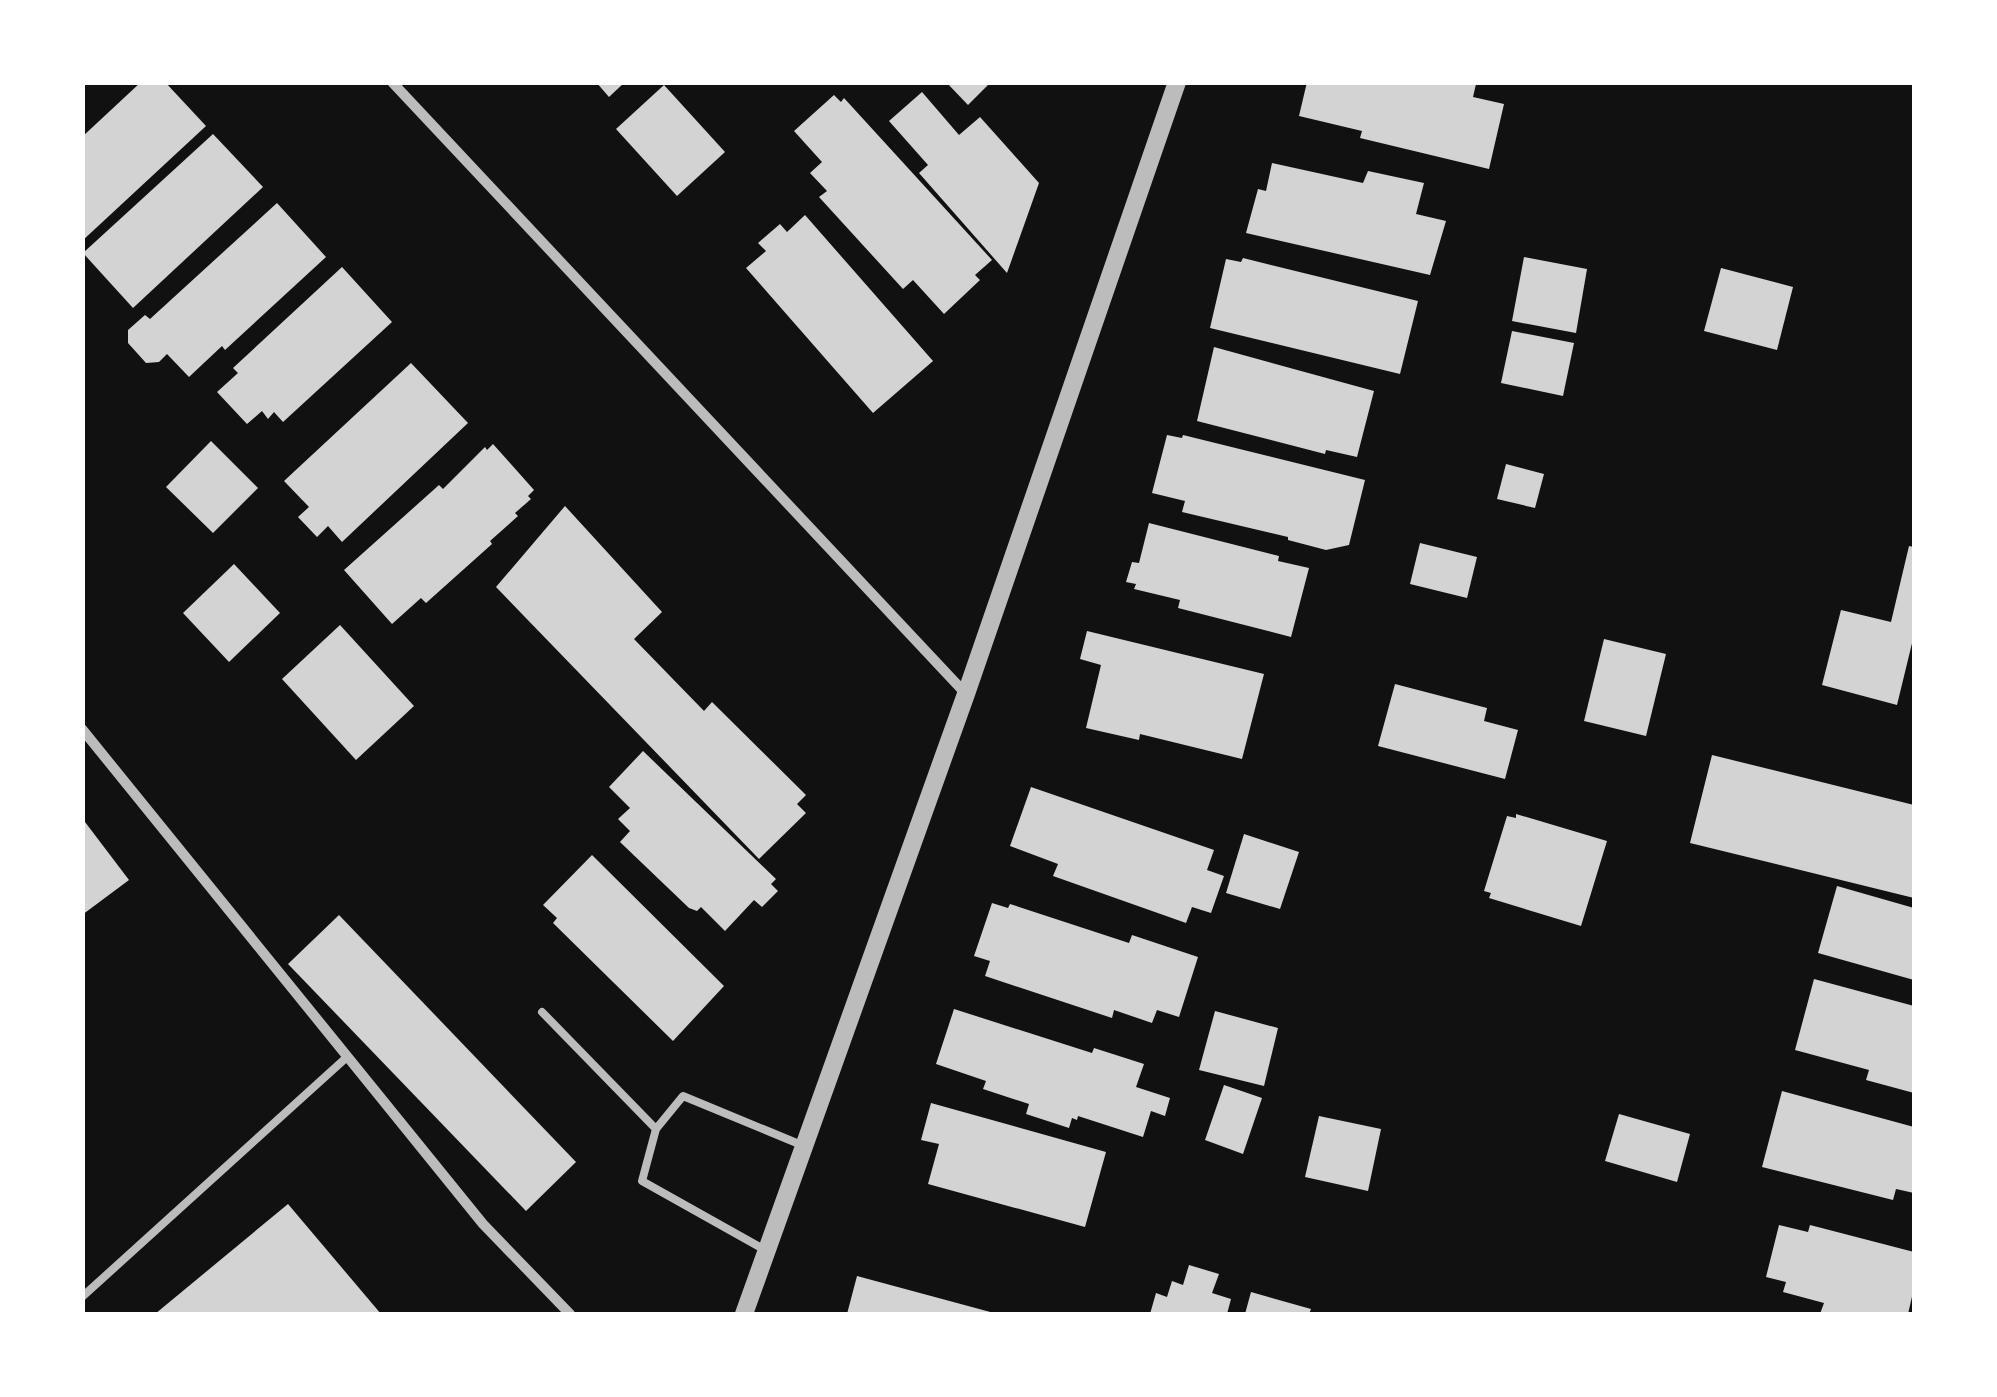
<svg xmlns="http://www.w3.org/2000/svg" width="1997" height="1397" viewBox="0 0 1997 1397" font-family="Barlow,sans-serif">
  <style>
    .building { fill: #d3d3d3 }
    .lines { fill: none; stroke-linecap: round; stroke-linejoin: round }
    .service { stroke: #bcbcbc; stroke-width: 8 }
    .minor { stroke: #bcbcbc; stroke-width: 10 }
    .tertiary { stroke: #bcbcbc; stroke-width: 18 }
  </style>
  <rect width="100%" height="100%" fill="#111"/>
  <g class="building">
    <path d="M141 82H165L206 126 82 241V137Z"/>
    <path d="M596 82H625L609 97Z"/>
    <path d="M946 82H991L968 105Z"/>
    <path d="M1307 82 1476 84 1473 97 1504 104 1489 169 1360 138 1362 131 1299 116Z"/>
    <path d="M664 85 725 152 677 196 616 129Z"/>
    <path d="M922 92 959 135 980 117 1039 183 1007 273 919 173 928 165 889 121Z"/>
    <path d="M834 95 841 102 844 98 992 260 975 275 980 280 944 314 913 280 903 289 819 197 827 191 810 173 822 162 794 131Z"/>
    <path d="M213 134 263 187 133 308 83 253Z"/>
    <path d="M1272 163 1363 183 1368 171 1424 183 1416 214 1446 221 1430 275 1246 233 1258 189 1266 191Z"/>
    <path d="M277 203 326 257 225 350 222 346 189 377 167 354 159 362 146 363 128 343V330L145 315 150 319Z"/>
    <path d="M805 215 933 361 873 413 746 268 766 251 758 243 780 224 787 232Z"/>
    <path d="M1524 257 1587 269 1576 333 1512 321Z"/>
    <path d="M1243 258 1418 301 1400 374 1210 328 1226 259 1241 262Z"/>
    <path d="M342 267 392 322 283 422 274 412 268 419 262 411 247 424 217 392 238 373 233 368Z"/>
    <path d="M1721 268 1793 287 1777 350 1704 331Z"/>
    <path d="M1512 331 1574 343 1563 396 1501 383Z"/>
    <path d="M1214 347 1374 391 1357 457 1326 450 1325 454 1197 421Z"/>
    <path d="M411 363 468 423 342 542 328 526 317 537 298 517 309 507 284 481Z"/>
    <path d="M1167 435 1182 438 1183 435 1365 480 1349 545 1326 550 1288 540V537L1182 512 1185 501 1152 493Z"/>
    <path d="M211 441 258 488 213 533 166 487Z"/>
    <path d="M493 444 534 490 528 496 531 499 515 513 518 516 490 541 492 544 426 603 421 598 392 624 344 570 439 485 443 489 485 447 487 450Z"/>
    <path d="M1506 464 1544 474 1535 508 1497 499Z"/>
    <path d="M565 506 662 612 634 639 704 711 712 702 806 795 797 804 806 813 759 859 496 587Z"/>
    <path d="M1149 523 1279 556 1278 561 1309 568 1291 637 1178 608 1180 600 1134 589 1136 584 1126 582 1132 562 1139 563Z"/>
    <path d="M1420 543 1477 557 1467 598 1410 584Z"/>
    <path d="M1909 546 1914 547V635L1897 705 1822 685 1841 610 1891 622Z"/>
    <path d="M234 564 280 613 229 662 183 613Z"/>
    <path d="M340 625 414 706 356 760 282 679Z"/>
    <path d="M1087 631 1264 674 1242 759 1140 734 1139 740 1086 728 1101 665 1080 659Z"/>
    <path d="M1604 639 1666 654 1646 736 1584 721Z"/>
    <path d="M1395 684 1487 708 1484 721 1518 730 1505 779 1378 746Z"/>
    <path d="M643 751 776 879 771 884 778 891 762 907 754 900 725 931 701 907 697 911 689 908 620 842 630 831 618 819 630 808 609 787Z"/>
    <path d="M1712 755 1914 805V898L1690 843Z"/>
    <path d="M1031 787 1214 850 1207 870 1224 876 1211 913 1192 907 1186 923 1053 876 1058 864 1010 846Z"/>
    <path d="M1516 814 1607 841 1581 926 1489 898 1491 893 1484 891 1507 816 1516 818Z"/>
    <path d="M82 818 129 880 82 915Z"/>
    <path d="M1244 834 1299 852 1280 909 1226 893Z"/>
    <path d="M592 855 724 986 673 1041 553 923 557 918 543 905Z"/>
    <path d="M1837 886 1914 908V980L1818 953Z"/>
    <path d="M992 903 1008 908 1010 904 1129 943 1132 935 1198 957 1179 1017 1157 1010 1152 1023 1114 1010 1112 1018 985 976 990 961 974 956Z"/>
    <path d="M339 915 576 1162 526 1211 288 964Z"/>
    <path d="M1814 979 1914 1006V1093L1866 1080 1869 1070 1795 1050Z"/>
    <path d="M954 1009 1092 1053 1094 1048 1144 1064 1136 1087 1170 1098 1165 1116 1151 1111 1143 1137 1078 1116 1077 1120 1072 1118 1069 1128 1026 1114 1029 1104 983 1089 986 1081 936 1064Z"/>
    <path d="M1215 1011 1278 1028 1264 1086 1199 1070Z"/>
    <path d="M1224 1085 1262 1098 1243 1154 1205 1140Z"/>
    <path d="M1782 1091 1914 1127V1193L1896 1189 1893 1200 1762 1167Z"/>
    <path d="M931 1103 1106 1152 1085 1227 928 1184 939 1144 921 1140Z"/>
    <path d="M1619 1114 1690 1134 1677 1182 1605 1161Z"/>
    <path d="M1319 1116 1381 1129 1368 1191 1305 1177Z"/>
    <path d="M288 1204 381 1314H155Z"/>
    <path d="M1779 1225 1808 1232 1810 1225 1914 1252V1288L1908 1314H1820L1824 1303 1783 1292 1786 1282 1766 1277Z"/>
    <path d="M1189 1265 1219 1274 1212 1293 1231 1299 1227 1314H1150L1156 1293 1167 1297 1172 1281 1183 1285Z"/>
    <path d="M857 1276 994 1313V1314H847Z"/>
    <path d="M1251 1292 1311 1309 1309 1314H1245Z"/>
  </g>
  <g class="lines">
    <g class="service">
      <path d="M542 1012 656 1129"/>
      <path d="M767 1251 642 1181 656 1129 683 1096 804 1146"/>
      <path d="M82 1297 347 1057"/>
    </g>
    <g class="minor">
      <path d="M392 82 966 694"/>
      <path d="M82 729 483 1224 570 1314"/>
    </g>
    <path class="tertiary" d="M744 1314 966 694 1177 82"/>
  </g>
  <rect width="1997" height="1397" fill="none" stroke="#ffffff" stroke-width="170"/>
</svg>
